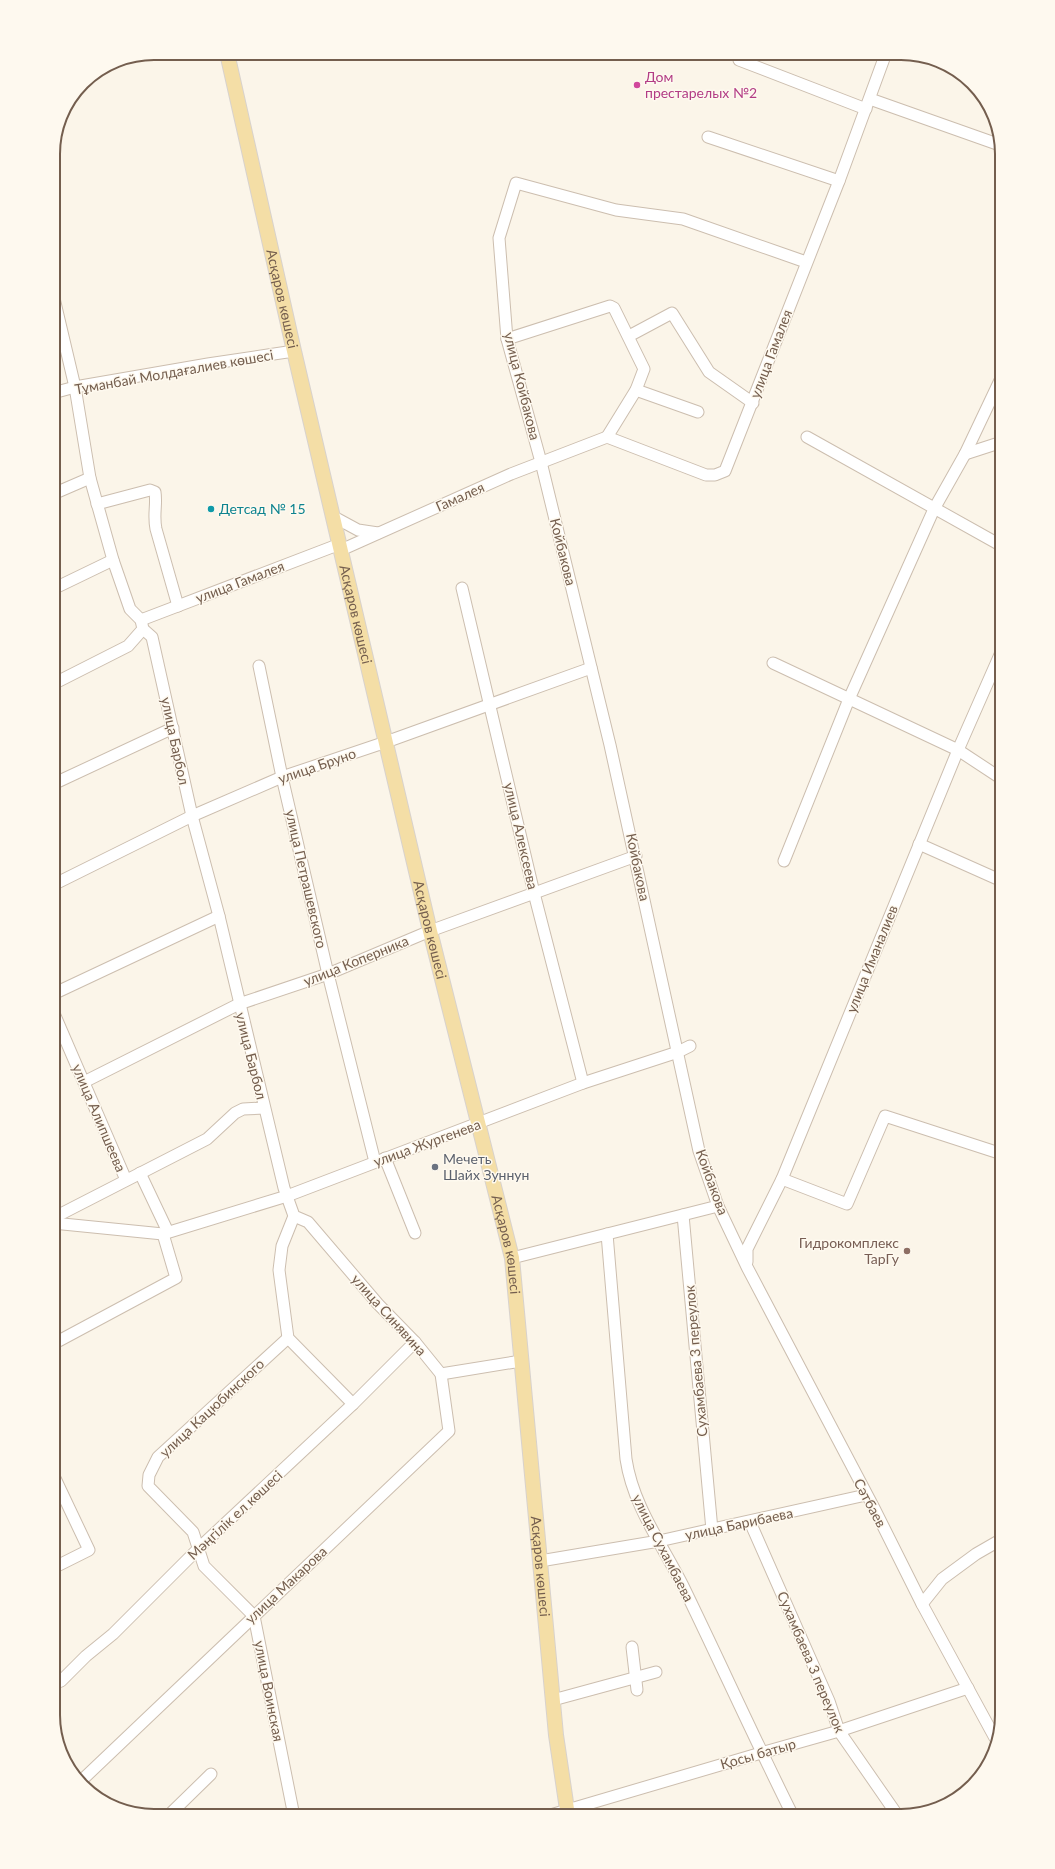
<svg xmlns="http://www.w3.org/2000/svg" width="1055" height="1869" viewBox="0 0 1055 1869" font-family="Lato,sans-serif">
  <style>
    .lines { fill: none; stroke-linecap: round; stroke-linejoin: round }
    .minor-casing { stroke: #ccbeaf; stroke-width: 13 }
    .major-casing { stroke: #d8d2cd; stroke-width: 16 }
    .minor { stroke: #fff; stroke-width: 11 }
    .major { stroke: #f4dea6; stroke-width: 14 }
    .hotel-dot { fill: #d1479c; stroke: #fef9ef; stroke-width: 1.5 }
    .culture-dot { fill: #0f9aa8; stroke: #fef9ef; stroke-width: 1.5 }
    .worship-dot { fill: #6b7280; stroke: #fef9ef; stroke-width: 1.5 }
    .education-dot { fill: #8d6e63; stroke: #fef9ef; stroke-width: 1.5 }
    .labels { text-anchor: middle; stroke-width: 3; stroke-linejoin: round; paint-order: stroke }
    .hotel-label { font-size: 14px; fill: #b23c85; stroke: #fef9ef; text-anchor: start }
    .street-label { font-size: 14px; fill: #745e4e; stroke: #fef9ef }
    .culture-label { font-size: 14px; fill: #0d838f; stroke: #fef9ef; text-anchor: start }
    .worship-label { font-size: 14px; fill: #5b616d; stroke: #fef9ef; text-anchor: start }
    .education-label { font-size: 14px; fill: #785e54; stroke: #fef9ef; text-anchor: end }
    .rim { fill: none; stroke: #745e4e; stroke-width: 2 }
  </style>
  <rect width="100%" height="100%" fill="#fbf5e9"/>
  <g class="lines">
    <defs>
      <g id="minor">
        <path d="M739 60 866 109"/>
        <path d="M870 99 1000 145"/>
        <path d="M708 137 839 181"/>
        <path d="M806 262 683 219 616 210 516 183 499 238 507 339 541 462 610 745 699 1151 718 1206 747 1267 874 1508 922 1604 995 1738"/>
        <path d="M53 294 75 387 90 478 113 560 130 609 141 620 143 629 152 637 192 816 219 916 284 1188 294 1216 308 1222 378 1304 415 1342 441 1374 521 1361"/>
        <path d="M629 336 672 313 709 372 753 403"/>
        <path d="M507 339 610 306 614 308 644 369 636 390 607 437"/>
        <path d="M636 390 698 412"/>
        <path d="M53 393 75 387 208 364 294 351"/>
        <path d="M807 437 1002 546"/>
        <path d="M965 454 1002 442"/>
        <path d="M53 494 90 478"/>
        <path d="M97 504 150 490 155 492C157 505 153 515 156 529L178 606"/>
        <path d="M334 517 358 530 378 533"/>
        <path d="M341 550 511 474 607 437 706 475H715L725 471 839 181 886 53"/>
        <path d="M462 588 534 893 583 1083"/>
        <path d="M53 589 113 560"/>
        <path d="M141 620 340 544"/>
        <path d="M773 663 958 750 1002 779"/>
        <path d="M259 666 282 777 328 974 375 1162"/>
        <path d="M53 684 128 646 143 629"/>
        <path d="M53 784 173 728"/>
        <path d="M919 844 1002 881"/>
        <path d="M784 861 849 699 934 509 965 454 1002 376"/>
        <path d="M53 885 192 816 282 777 386 742 591 668"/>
        <path d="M53 994 219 916"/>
        <path d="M53 1011 126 1180"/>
        <path d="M84 1082 239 1004 328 974 430 931 636 856"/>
        <path d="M385 1158 415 1233"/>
        <path d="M140 1173 168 1232"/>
        <path d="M782 1179 847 1204 885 1116 1002 1154"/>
        <path d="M683 1215 712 1530"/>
        <path d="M294 1216 282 1246 279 1270 288 1338 353 1404"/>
        <path d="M53 1218 207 1139 235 1113 243 1109 264 1108"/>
        <path d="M53 1223 163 1234 287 1196 583 1083 678 1052 690 1046"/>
        <path d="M607 1234 626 1459C633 1506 662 1544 683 1586 720 1662 755 1740 793 1816"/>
        <path d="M512 1258 718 1206"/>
        <path d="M747 1262V1249L782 1179 958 750 1002 650"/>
        <path d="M288 1338 158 1457 149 1475 148 1486 193 1532 204 1566 254 1616 294 1816"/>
        <path d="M53 1344 176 1278 163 1234"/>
        <path d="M750 1522 829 1701 839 1731 898 1816"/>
        <path d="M540 1561 659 1541 866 1495"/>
        <path d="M53 1568 89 1550 53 1474"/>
        <path d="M922 1604 942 1579 976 1554 1002 1539"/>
        <path d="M632 1647 637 1690"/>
        <path d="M53 1684 61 1681 86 1656 113 1634 199 1548 353 1404 415 1342"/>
        <path d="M553 1700 656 1672"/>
        <path d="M82 1780 449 1431 441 1374"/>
        <path d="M168 1816 211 1774"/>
        <path d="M547 1816 761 1753 839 1731 968 1688"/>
      </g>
      <g id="major">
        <path id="s1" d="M227 53 294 351 430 931 512 1258 556 1735 568 1816"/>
      </g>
    </defs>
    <use href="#minor" class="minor-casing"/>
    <use href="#major" class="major-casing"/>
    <use href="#minor" class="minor"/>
    <use href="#major" class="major"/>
  </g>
  <circle class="hotel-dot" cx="637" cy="85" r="4"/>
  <circle class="culture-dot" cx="211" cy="509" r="4"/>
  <circle class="worship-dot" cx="435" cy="1167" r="4"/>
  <circle class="education-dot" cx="907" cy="1251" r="4"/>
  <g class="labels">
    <g class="hotel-label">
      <text x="645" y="82">Дом<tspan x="645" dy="16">престарелых №2</tspan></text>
    </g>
    <g class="street-label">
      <text dy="5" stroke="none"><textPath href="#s1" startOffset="252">Асқаров көшесі</textPath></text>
      <text transform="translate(771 354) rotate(-69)" y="5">улица Гамалея</text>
      <text transform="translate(174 372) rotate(-10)" y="5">Тұманбай Молдағалиев көшесі</text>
      <text transform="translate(522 386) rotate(76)" y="5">улица Койбакова</text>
      <text transform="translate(460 497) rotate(-24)" y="5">Гамалея</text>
      <text transform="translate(563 552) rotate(76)" y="5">Койбакова</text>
      <text transform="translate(240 582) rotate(-21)" y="5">улица Гамалея</text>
      <text dy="5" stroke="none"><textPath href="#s1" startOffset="576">Асқаров көшесі</textPath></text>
      <text transform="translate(175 741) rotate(78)" y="5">улица Барбол</text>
      <text transform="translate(317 766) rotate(-19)" y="5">улица Бруно</text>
      <text transform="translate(521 836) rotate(77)" y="5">улица Алексеева</text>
      <text transform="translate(638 867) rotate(78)" y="5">Койбакова</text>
      <text transform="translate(306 879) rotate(77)" y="5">улица Петрашевского</text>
      <text dy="5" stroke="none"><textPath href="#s1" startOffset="900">Асқаров көшесі</textPath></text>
      <text transform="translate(872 959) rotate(-68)" y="5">улица Иманалиев</text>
      <text transform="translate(356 961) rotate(-22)" y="5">улица Коперника</text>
      <text transform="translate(251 1056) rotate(76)" y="5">улица Барбол</text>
      <text transform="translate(99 1118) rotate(67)" y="5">улица Алипшеева</text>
      <text transform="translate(427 1143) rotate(-20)" y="5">улица Жургенева</text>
      <text transform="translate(712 1182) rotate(70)" y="5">Койбакова</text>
      <text dy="5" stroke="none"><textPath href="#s1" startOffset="1224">Асқаров көшесі</textPath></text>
      <text transform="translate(389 1315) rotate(48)" y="5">улица Синявина</text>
      <text transform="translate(696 1361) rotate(-95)" y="5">Сухамбаева 3 переулок</text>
      <text transform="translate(212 1408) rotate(-43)" y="5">улица Кацюбинского</text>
      <text transform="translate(870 1503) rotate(62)" y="5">Сәтбаев</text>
      <text transform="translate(235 1515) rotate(-43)" y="5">Мәңгілік ел көшесі</text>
      <text transform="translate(739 1524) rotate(-12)" y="5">улица Барибаева</text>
      <text transform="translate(663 1548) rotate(63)" y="5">улица Сухамбаева</text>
      <text dy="5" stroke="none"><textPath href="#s1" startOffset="1548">Асқаров көшесі</textPath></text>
      <text transform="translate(286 1585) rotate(-43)" y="5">улица Макарова</text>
      <text transform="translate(811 1662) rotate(67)" y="5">Сухамбаева 3 переулок</text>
      <text transform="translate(269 1691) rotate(79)" y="5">улица Воинская</text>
      <text transform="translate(758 1754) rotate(-16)" y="5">Қосы батыр</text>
    </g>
    <g class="culture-label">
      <text x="219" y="514">Детсад № 15</text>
    </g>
    <g class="worship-label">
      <text x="443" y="1164">Мечеть<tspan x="443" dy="16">Шайх Зуннун</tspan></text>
    </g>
    <g class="education-label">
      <text x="899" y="1248">Гидрокомплекс<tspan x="899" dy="16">ТарГу</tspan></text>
    </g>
  </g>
  <path d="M0 0H1055V1869H0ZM154 60H901A94 94 0 0 1 995 154V1715A94 94 0 0 1 901 1809H154A94 94 0 0 1 60 1715V154A94 94 0 0 1 154 60Z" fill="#fef9ef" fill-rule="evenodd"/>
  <path class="rim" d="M154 60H901A94 94 0 0 1 995 154V1715A94 94 0 0 1 901 1809H154A94 94 0 0 1 60 1715V154A94 94 0 0 1 154 60Z"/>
</svg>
